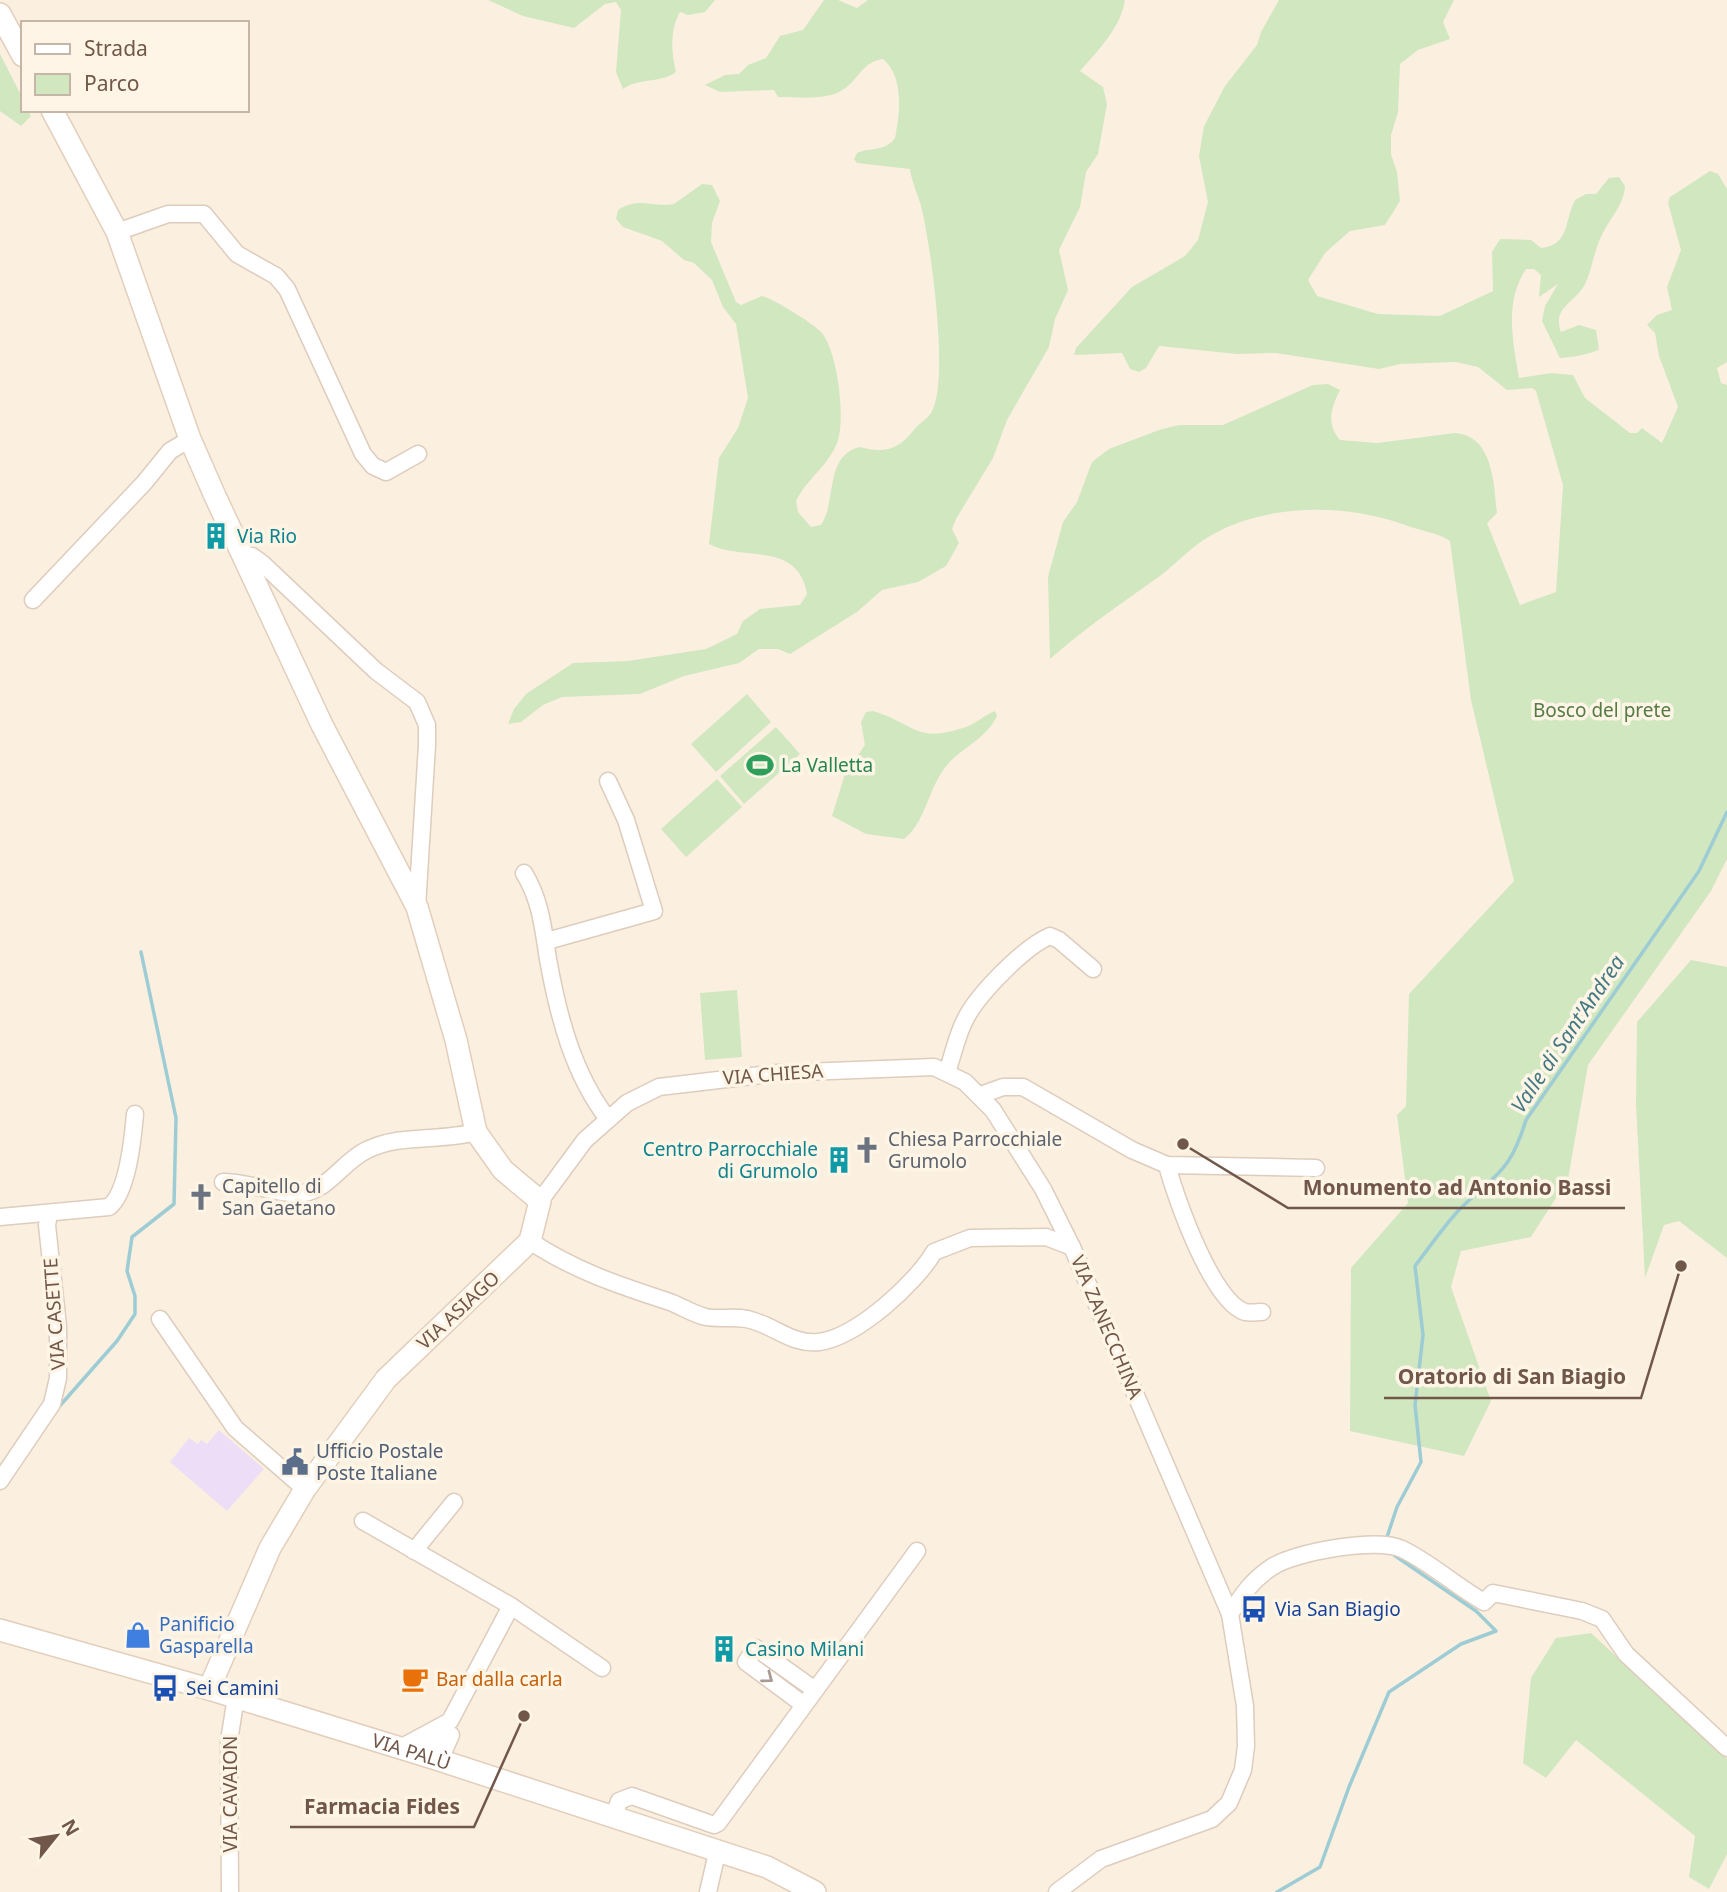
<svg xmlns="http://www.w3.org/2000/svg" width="1727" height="1892" viewBox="0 0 1727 1892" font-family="'Noto Sans',sans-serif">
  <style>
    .education { fill: #edddf7 }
    .green { fill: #d0e7c0 }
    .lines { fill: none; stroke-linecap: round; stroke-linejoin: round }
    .stream { stroke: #9dccd4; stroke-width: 3.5 }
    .street-casing { stroke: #deccbd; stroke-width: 19 }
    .secondary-casing { stroke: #e3cebb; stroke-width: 24 }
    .street { stroke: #fff; stroke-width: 16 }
    .secondary { stroke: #fff; stroke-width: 21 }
    .oneway { stroke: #a99a92 }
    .labels { text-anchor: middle; stroke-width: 7; stroke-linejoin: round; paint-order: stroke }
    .culture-label { font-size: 19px; fill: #0d838f; stroke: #fef5e6; text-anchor: start }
    .park-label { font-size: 19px; fill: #547b44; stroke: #fef5e6 }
    .leisure-label { font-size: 19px; fill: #27864d; stroke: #fef5e6; text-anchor: start }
    .street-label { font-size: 19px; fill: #705749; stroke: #fef5e6 }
    .worship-label { font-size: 19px; fill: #5b616d; stroke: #fef5e6; text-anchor: start }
    .service-label { font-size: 19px; fill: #4e5e75; stroke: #fef5e6; text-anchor: start }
    .transit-label { font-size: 19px; fill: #164399; stroke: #fef5e6; text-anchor: start }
    .shop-label { font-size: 19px; fill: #366cbe; stroke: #fef5e6; text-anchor: start }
    .food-label { font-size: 19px; fill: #c56008; stroke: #fef5e6; text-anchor: start }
    .water-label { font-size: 21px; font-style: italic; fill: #447983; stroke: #fef5e6 }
    .leader { fill: none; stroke: #705749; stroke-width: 2.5 }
    .callout-dot { fill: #705749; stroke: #fef5e6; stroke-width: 2.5 }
    .callout-label { font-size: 21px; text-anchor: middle; font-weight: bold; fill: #705749; stroke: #fef5e6; stroke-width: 7; stroke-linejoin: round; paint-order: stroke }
  </style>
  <rect width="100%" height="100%" fill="#fbf0e0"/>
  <path class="education" d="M219 1430 264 1469 227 1511 170 1462 189 1438 198 1444 201 1440 207 1444Z"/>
  <g class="green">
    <path d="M488 0H715L705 12 688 15 680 12C670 29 671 53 676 72 660 84 640 77 623 89L616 72 621 10 616 2 605 4 574 28 523 16Z"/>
    <path d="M824 0H838L857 8 868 0H1125C1121 27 1098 51 1080 71L1103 87 1107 104 1098 154 1086 172 1080 207 1059 250 1068 290 1055 319 1049 347 1007 420 993 458 956 519 952 529 959 543 946 566 918 582 882 590 857 612 790 654 778 649H759L739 663 684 676 640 694 562 697 543 705 521 722 508 724 514 709 526 694 573 663 628 661 706 649 737 634 743 621 760 609 800 605 807 594C798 540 742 562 709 544L719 458 738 428 748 398 736 324 723 307 712 280 694 263 684 260 662 241 623 227 616 219 618 210C641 196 651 208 674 204L702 184 712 185 720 201 712 223 711 242 736 302 741 305 762 296C772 298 816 325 822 333 838 353 846 420 837 443 828 466 806 480 796 501L798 512 811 527 821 525C837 502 824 455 860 447 882 453 897 451 912 432 917 425 926 420 931 413 950 383 931 248 922 210 919 196 912 184 910 169L857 163 854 159 857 153C871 147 885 152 895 138 900 114 904 76 883 59 862 62 860 78 844 89 827 101 799 97 778 97L774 90 720 92 705 85 725 75 739 74 748 65 766 58 780 36 803 30Z"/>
    <path d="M1279 0H1454L1443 22 1450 39 1418 50 1400 64 1398 112 1391 135V154L1397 172 1400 201 1385 225 1350 231 1325 253 1308 280 1317 296 1378 314 1440 316 1493 291 1492 252 1500 239 1531 240 1541 248C1570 245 1564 221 1575 200L1586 194H1596L1609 178 1619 177 1625 186C1624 205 1610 218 1602 235 1594 250 1592 271 1584 286 1574 303 1552 308 1561 332L1579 325 1596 330 1599 349C1593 354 1567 358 1560 358L1542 321 1545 306 1558 284 1539 297 1541 275 1534 269H1526C1504 302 1513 342 1519 378L1551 373 1573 375 1585 398 1630 433H1637L1642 428 1662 443 1678 407 1659 356 1655 333 1647 325 1657 315 1672 310 1667 287 1681 250 1668 203 1670 197 1710 171 1718 174 1727 189V362L1717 368 1721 383 1727 385V859L1711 891 1588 1065 1568 1179 1531 1237 1461 1251 1451 1287 1491 1401 1464 1456 1350 1431 1351 1268 1408 1203 1397 1115 1406 1106 1409 994 1514 881 1471 700 1450 541C1437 532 1420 531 1405 525 1346 503 1266 503 1210 536 1191 547 1177 563 1160 576 1122 603 1085 628 1050 659L1048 577 1063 522 1077 502 1092 462 1109 449 1159 430 1179 425H1223L1313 385 1328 384 1340 390C1331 408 1326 424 1340 440L1377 443 1455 433C1493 436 1494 483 1497 513L1487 523 1520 605 1556 592 1563 485 1536 391 1532 388 1507 390 1478 367 1456 362 1400 364 1379 369 1276 353 1237 354 1159 346 1146 368 1139 372 1130 369 1122 353 1074 355 1076 348 1132 287 1185 256 1198 240 1208 202 1199 156 1204 126 1225 86 1257 45 1261 32Z"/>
    <path d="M0 54 23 99V110H28L31 116 21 126 0 111Z"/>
    <path d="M747 694 771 722 716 772 691 744Z"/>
    <path d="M873 711C916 724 915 744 966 727 977 723 984 715 995 711L997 716C985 741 959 748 944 769 928 790 925 823 904 839L866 834 832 816 845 774 865 745 861 722 866 712Z"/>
    <path d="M776 727 800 754 744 804 720 776Z"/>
    <path d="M717 779 742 807 686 857 661 829Z"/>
    <path d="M1691 960 1727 967V1258L1679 1221 1664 1225 1645 1278 1636 1104 1637 1022Z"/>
    <path d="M737 990 742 1057 705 1060 700 993Z"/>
    <path d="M1591 1633 1727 1759V1854L1709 1889 1689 1877 1695 1836 1576 1740 1546 1778 1523 1763 1531 1678 1556 1638Z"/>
  </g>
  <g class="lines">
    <g class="stream">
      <path d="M57 1409 117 1341 135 1314V1296L127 1271 132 1237 174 1204 176 1118 141 952"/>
      <path d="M1386 1540 1397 1507 1421 1462 1415 1405 1423 1335 1415 1266C1429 1248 1443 1227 1459 1210 1496 1173 1509 1175 1526 1120L1699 871 1727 812"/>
      <path d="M1277 1892 1320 1867 1349 1787 1389 1692 1461 1644 1496 1631 1476 1611 1391 1553"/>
    </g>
    <defs>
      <g id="street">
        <path d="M117 232 168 214H204L237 254 276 276 287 289 363 454 373 466 386 472 418 454"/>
        <path d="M243 556H252L263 564 376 671 417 702 427 725V745L417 907"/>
        <path d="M33 600 144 483 170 451 190 439"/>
        <path d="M524 873C541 901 543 928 548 959 558 1015 573 1074 608 1119"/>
        <path d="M547 941 654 911 626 820 608 781"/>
        <path d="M947 1072C953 1055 957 1035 965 1020 977 995 1024 947 1050 936L1059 940 1093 969"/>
        <path d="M981 1095 1003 1087H1023L1132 1150 1167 1165 1316 1168"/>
        <path d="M1167 1165C1175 1196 1212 1302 1245 1312 1250 1313 1257 1312 1262 1312"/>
        <path d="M223 1182C250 1182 281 1196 303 1193 328 1190 343 1162 365 1151 400 1133 439 1142 476 1132"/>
        <path d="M540 1201 585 1140 627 1103 659 1087 778 1073 934 1067 965 1082 993 1110 1043 1189 1072 1247 1230 1614 1245 1706 1246 1746 1243 1770 1229 1803 1212 1819 1101 1859 1057 1892"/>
        <path d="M0 1217 109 1207C128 1192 133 1137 135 1114"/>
        <path d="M530 1241C573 1270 618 1285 667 1301 680 1305 692 1314 706 1317 722 1320 739 1315 754 1321 777 1328 794 1345 819 1342 857 1337 916 1283 934 1252L970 1238 1046 1237 1072 1247"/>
        <path d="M160 1319 235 1428 305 1489"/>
        <path d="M0 1481 52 1404 58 1378V1326L47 1225 49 1215"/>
        <path d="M363 1521 511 1606 450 1721 400 1748"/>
        <path d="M414 1551 454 1502"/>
        <path d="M511 1606 602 1668"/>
        <path d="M1230 1614C1242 1595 1252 1580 1272 1567 1295 1552 1377 1537 1402 1549 1431 1563 1456 1586 1484 1602L1493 1593 1582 1611 1602 1619 1626 1654 1727 1748"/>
        <path d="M804 1705 746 1662 756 1648 815 1690"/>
        <path d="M439 1728 431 1748 435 1758 443 1753 451 1735"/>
        <path d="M613 1819 619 1801 632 1796 714 1825 718 1823 917 1551"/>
        <path d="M230 1892 229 1741 236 1697"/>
        <path d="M708 1892 717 1853"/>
      </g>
      <g id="secondary">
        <path d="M0 14 23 56"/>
        <path d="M52 110 117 232 190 439 215 496 322 725 417 907 456 1040 476 1132 503 1170 540 1201 530 1241 386 1379 305 1489 270 1548 209 1689"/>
        <path id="s1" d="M0 1630 209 1689 436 1759 767 1867 815 1892"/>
      </g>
    </defs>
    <use href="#street" class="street-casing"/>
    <use href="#secondary" class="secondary-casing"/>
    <use href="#street" class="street"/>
    <use href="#secondary" class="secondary"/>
  </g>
  <defs><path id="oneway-chevron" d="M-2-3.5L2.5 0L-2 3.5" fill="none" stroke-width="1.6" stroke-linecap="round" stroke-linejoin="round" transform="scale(1.75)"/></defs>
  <use class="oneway" href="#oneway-chevron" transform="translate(768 1678) rotate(37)"/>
  <defs>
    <symbol id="building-bare" viewBox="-9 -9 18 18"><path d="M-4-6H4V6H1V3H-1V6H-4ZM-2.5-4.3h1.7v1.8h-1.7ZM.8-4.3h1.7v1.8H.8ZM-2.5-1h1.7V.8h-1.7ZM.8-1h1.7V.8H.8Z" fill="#0f9aa8" stroke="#fef5e6" stroke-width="2.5" paint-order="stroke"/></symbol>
    <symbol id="stadium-bare" viewBox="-9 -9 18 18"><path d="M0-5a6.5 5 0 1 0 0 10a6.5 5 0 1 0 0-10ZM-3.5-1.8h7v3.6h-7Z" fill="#2e9e5b" stroke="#fef5e6" stroke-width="2.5" paint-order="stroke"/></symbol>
    <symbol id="church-bare" viewBox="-9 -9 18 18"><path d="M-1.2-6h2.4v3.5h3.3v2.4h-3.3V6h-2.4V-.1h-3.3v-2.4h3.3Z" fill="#6b7280" stroke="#fef5e6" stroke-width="2.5" paint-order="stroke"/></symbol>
    <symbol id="civic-bare" viewBox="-9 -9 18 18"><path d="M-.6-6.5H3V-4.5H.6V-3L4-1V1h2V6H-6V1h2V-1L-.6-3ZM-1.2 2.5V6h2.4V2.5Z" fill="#5c6f8a" stroke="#fef5e6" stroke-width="2.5" paint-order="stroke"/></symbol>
    <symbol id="bus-bare" viewBox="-9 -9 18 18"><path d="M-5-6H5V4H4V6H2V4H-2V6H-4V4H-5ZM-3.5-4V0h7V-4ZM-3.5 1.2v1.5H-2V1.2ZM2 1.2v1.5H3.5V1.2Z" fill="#1a4fb4" stroke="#fef5e6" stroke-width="2.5" paint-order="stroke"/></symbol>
    <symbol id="shop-bare" viewBox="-9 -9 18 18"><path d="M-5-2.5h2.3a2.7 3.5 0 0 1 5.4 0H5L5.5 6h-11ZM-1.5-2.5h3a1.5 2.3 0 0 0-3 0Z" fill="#3f7fe0" stroke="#fef5e6" stroke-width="2.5" paint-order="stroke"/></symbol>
    <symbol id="cafe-bare" viewBox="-9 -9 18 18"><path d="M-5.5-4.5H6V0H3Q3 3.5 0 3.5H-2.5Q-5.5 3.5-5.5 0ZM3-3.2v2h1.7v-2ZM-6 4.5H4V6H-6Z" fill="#e8710a" stroke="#fef5e6" stroke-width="2.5" paint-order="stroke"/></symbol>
  </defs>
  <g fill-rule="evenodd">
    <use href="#building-bare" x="197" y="517" width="38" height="38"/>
    <use href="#stadium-bare" x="741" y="746" width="38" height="38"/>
    <use href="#church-bare" x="848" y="1131" width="38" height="38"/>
    <use href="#building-bare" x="820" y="1141" width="38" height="38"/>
    <use href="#church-bare" x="182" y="1178" width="38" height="38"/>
    <use href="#civic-bare" x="276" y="1443" width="38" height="38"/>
    <use href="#bus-bare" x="1235" y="1590" width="38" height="38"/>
    <use href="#shop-bare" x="119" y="1616" width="38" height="38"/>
    <use href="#building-bare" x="705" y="1630" width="38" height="38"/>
    <use href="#cafe-bare" x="396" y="1660" width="38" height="38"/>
    <use href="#bus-bare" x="146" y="1669" width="38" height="38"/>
  </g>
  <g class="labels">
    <g class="culture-label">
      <text x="237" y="543">Via Rio</text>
      <text x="818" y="1156" text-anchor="end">Centro Parrocchiale<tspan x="818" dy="22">di Grumolo</tspan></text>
      <text x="745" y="1656">Casino Milani</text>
    </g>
    <g class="park-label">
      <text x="1602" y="717">Bosco del prete</text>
    </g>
    <g class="leisure-label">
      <text x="781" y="772">La Valletta</text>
    </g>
    <g class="street-label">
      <text transform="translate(773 1074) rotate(-4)" y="7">VIA CHIESA</text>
      <text transform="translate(458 1310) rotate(-43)" y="7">VIA ASIAGO</text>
      <text transform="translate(54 1314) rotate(-94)" y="7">VIA CASETTE</text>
      <text transform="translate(1107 1327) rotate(67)" y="7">VIA ZANECCHINA</text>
      <text dy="7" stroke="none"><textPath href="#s1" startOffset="429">VIA PALÙ</textPath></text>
      <text transform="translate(230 1794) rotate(-90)" y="7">VIA CAVAION</text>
    </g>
    <g class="worship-label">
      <text x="888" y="1146">Chiesa Parrocchiale<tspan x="888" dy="22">Grumolo</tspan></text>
      <text x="222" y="1193">Capitello di<tspan x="222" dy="22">San Gaetano</tspan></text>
    </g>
    <g class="service-label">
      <text x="316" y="1458">Ufficio Postale<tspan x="316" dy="22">Poste Italiane</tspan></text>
    </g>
    <g class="transit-label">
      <text x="1275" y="1616">Via San Biagio</text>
      <text x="186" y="1695">Sei Camini</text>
    </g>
    <g class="shop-label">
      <text x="159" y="1631">Panificio<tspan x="159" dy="22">Gasparella</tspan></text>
    </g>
    <g class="food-label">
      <text x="436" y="1686">Bar dalla carla</text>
    </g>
    <g class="water-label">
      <text transform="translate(1568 1034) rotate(-56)" y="7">Valle di Sant'Andrea</text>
    </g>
  </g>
  <path class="leader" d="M1183 1144L1288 1208H1625M1681 1266L1641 1398H1384M524 1716L474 1827H290"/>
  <g class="callout-dot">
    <circle cx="1183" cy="1144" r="7"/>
    <circle cx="1681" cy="1266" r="7"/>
    <circle cx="524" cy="1716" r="7"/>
  </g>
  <g class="callout-label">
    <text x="1457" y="1195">Monumento ad Antonio Bassi</text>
    <text x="1512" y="1384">Oratorio di San Biagio</text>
    <text x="382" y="1814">Farmacia Fides</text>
  </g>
  <rect x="21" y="21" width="228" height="91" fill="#fef5e6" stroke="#c5b6a7" stroke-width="2"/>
  <rect x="35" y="44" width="35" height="10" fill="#ffffff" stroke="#c5b6a7" stroke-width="2"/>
  <text x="84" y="56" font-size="21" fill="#705749">Strada</text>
  <rect x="35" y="74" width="35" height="21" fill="#d0e7c0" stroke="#c5b6a7" stroke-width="2"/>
  <text x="84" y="91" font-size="21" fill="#705749">Parco</text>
  <g transform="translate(56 1836) rotate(60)" stroke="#fef5e6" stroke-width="5" paint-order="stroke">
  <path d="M0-5L12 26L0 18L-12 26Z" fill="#705749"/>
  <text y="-10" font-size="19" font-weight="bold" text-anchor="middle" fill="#705749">N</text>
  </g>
</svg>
